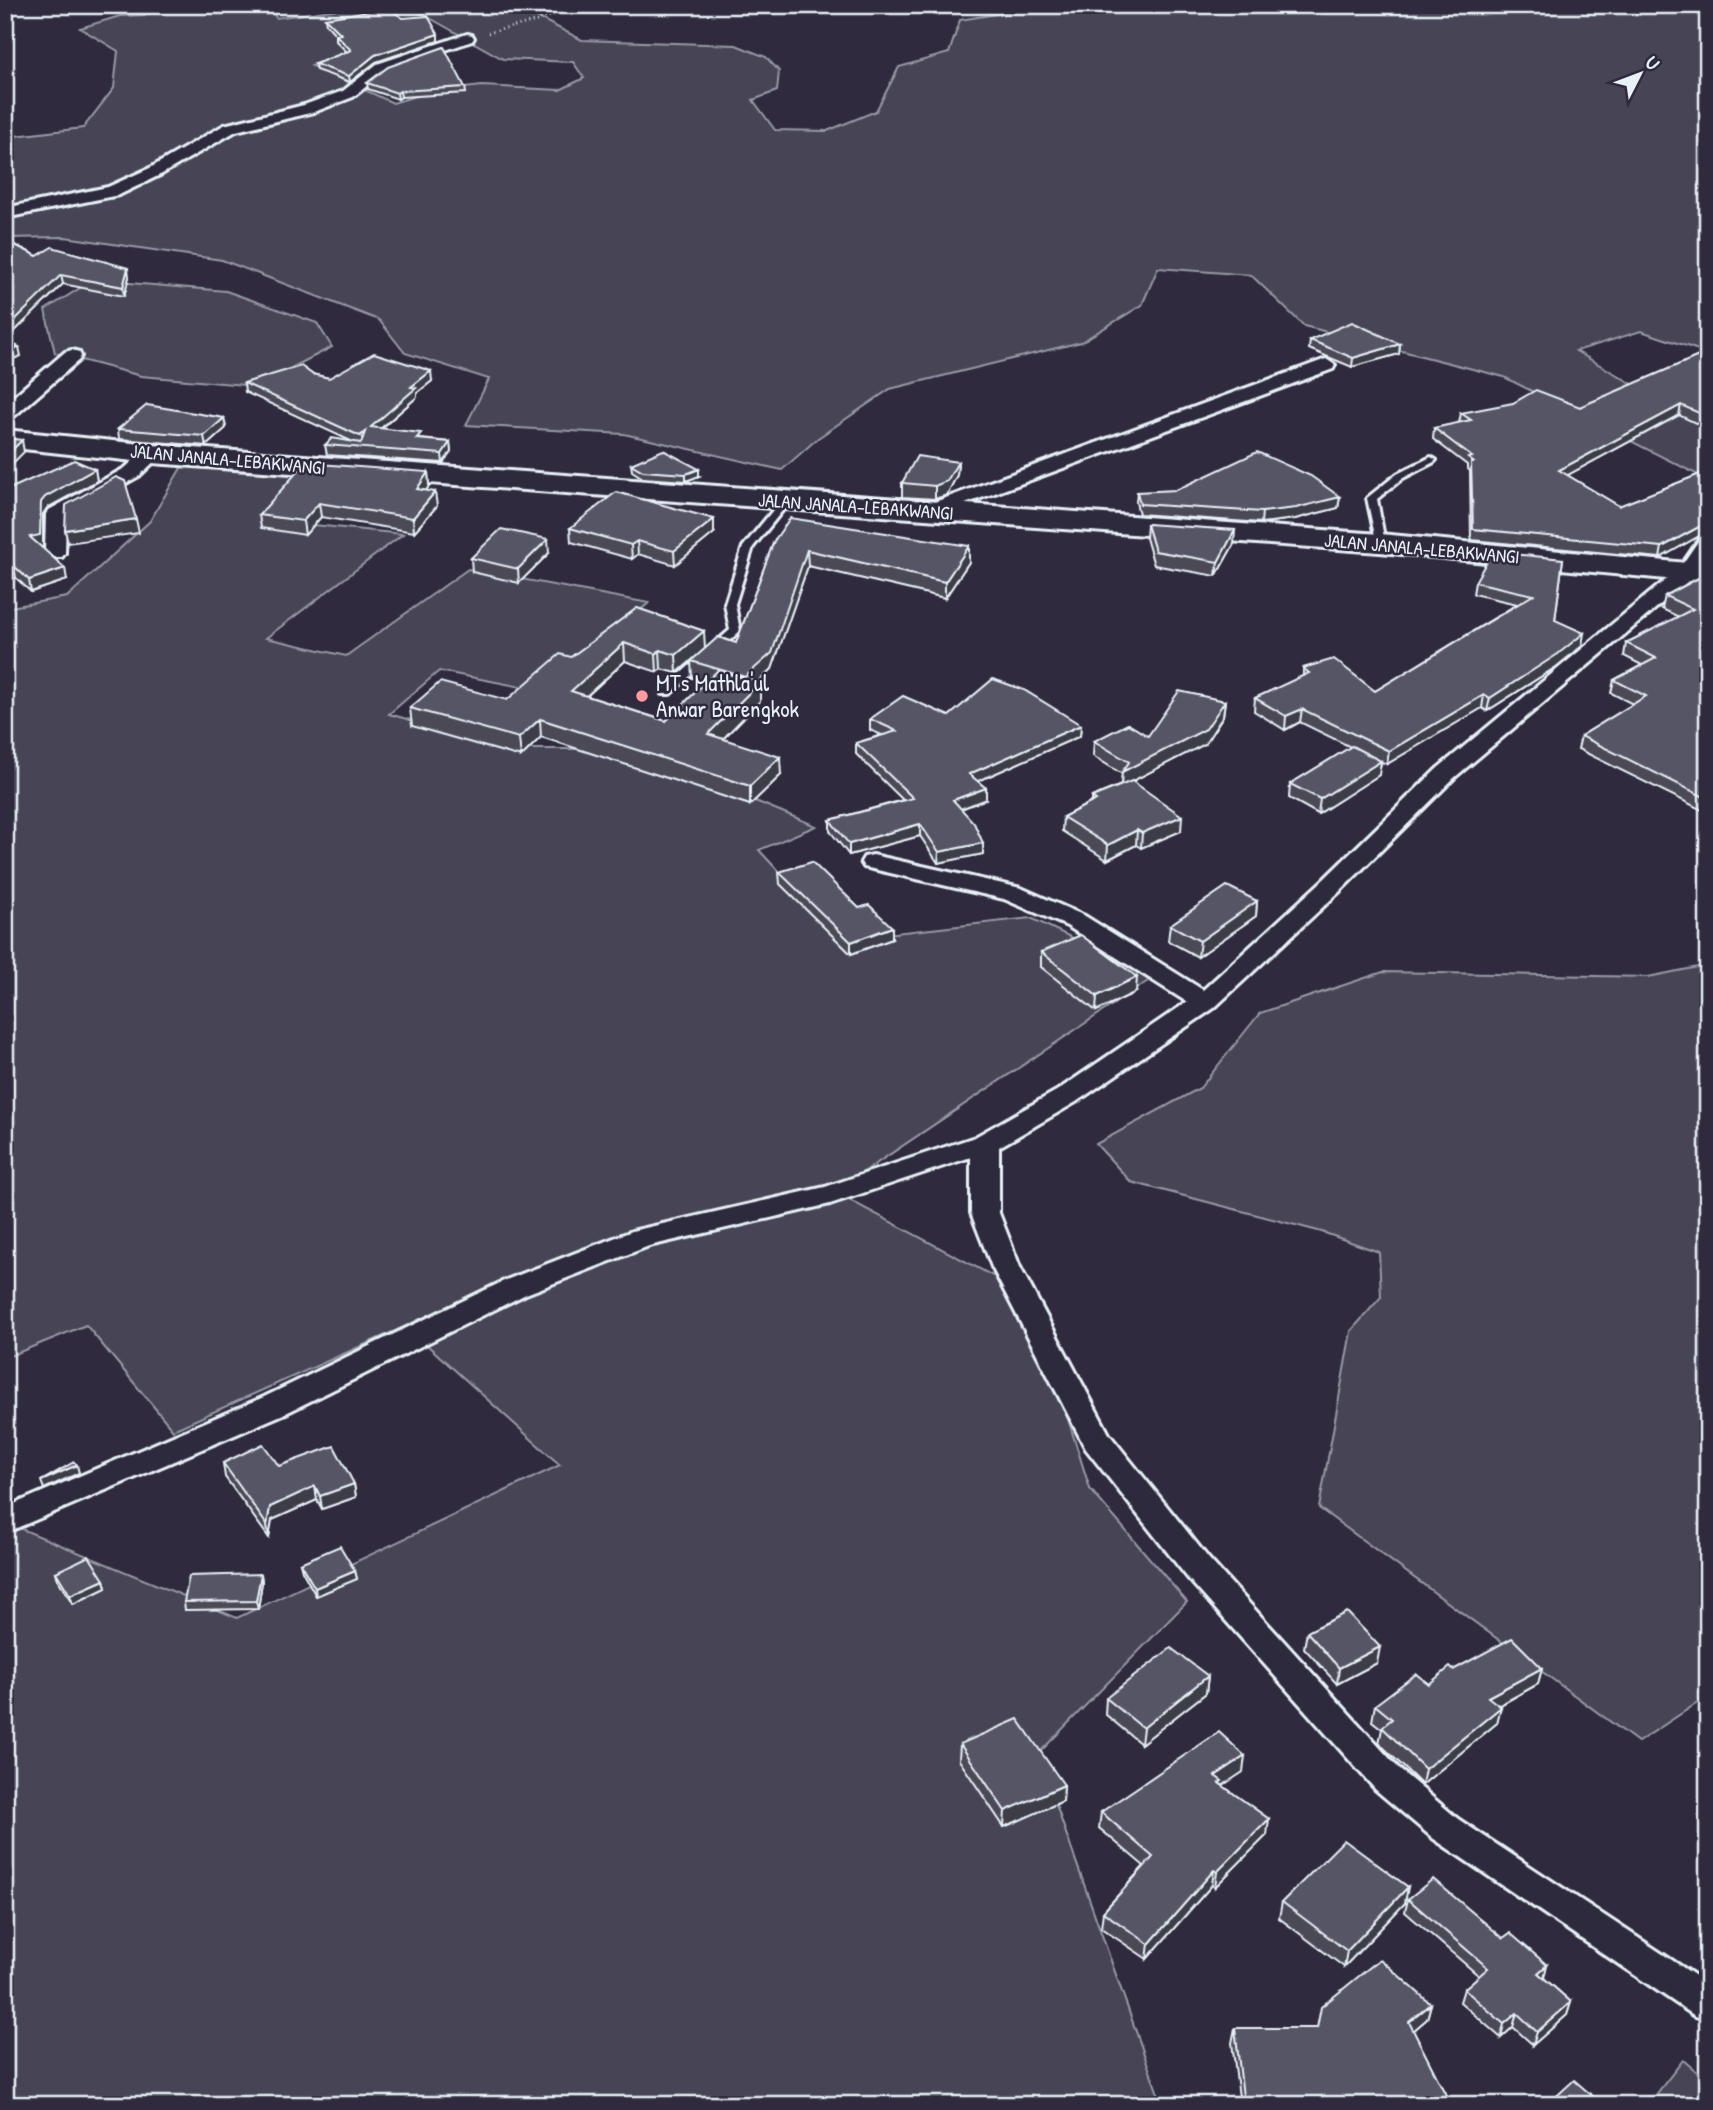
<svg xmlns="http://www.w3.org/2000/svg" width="1713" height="2110" viewBox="0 0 1713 2110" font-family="'Patrick Hand',sans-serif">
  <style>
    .green { fill: #464455; stroke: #979aa6; stroke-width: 2; fill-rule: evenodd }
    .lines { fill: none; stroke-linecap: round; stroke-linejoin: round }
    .service-casing { stroke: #e8f1f8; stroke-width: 6 }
    .minor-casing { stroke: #e8f1f8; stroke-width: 6 }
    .primary-casing { stroke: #e8f1f8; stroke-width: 6 }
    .path { stroke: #e8f1f8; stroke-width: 2.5; stroke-dasharray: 1 3.5; stroke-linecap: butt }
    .service { fill: #2f2a3d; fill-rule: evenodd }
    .minor { fill: #2f2a3d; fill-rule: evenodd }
    .primary { fill: #2f2a3d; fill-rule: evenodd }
    .wall { fill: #4b4957; stroke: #e8f1f8; stroke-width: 2 }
    .shaded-wall { fill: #3d3c47; stroke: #e8f1f8; stroke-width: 2 }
    .building { fill: #575565; stroke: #e8f1f8; stroke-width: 2 }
    .poi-dot { fill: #ff9aa2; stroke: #2f2a3d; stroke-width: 2.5 }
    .labels { text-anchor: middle; stroke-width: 5; stroke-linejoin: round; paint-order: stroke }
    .far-street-label { font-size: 19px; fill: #e8f1f8; stroke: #2f2a3d }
    .poi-label { font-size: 23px; fill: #e8f1f8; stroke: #2f2a3d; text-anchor: start }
  </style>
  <rect width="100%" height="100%" fill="#2f2a3d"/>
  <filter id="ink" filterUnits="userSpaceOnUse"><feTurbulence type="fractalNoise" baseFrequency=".0143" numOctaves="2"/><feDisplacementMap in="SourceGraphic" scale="14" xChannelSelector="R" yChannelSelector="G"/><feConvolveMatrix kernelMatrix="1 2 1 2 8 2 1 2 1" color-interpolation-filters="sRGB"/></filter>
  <g filter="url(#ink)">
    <g class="green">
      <path d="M219 5H270L276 18 367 5H530L535 16 582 40 736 45 766 57 779 71 777 91 753 100 775 130 827 131 876 111 899 67 949 53 960 20 1014 11 992 5H1708V353L1641 331 1576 351 1708 428V476L1704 478 1504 377 1304 326 1251 275 1158 268 1142 305 1081 342 890 389 818 438 782 470 624 434 466 425 489 379 405 353 379 320 222 260 65 237 5 238V142L15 136 83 128 114 88 118 51 80 28 120 16 144 15 175 6 217 8ZM412 8 503 59 573 62 584 78 560 90 482 86 429 92 393 103 312 66 357 54 331 23Z"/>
      <path d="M93 280 226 291 317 323 332 347 256 386 141 376 55 353 45 310Z"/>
      <path d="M185 461 316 473 274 521 403 534 266 638 346 656 468 569 649 603 537 690 439 671 389 714 514 749H614L753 800 816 826 759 850 841 939 1031 918 1154 977 834 1192 1029 1295 1090 1489 1187 1602 1038 1754 1162 2105H5V1531L17 1527 237 1618 560 1465 406 1326 173 1430 86 1325 5 1358V608L67 597 150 521Z"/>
      <path d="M1708 965V1696L1638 1742 1319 1508 1351 1331 1381 1297 1379 1252 1322 1232 1131 1182 1096 1144 1200 1088 1260 1013 1383 972 1648 977Z"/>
      <path d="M1683 2060 1708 2081V2105H1648Z"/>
    </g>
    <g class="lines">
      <defs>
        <g id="service">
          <path d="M1431 457 1436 460 1434 462 1403 478 1377 499 1385 543 1383 545H1377L1367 498 1397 474Z"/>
          <path d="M785 498 790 501 753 547 735 604 740 631 670 694H662V690L730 630 725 604 743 547 782 499Z"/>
        </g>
        <g id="minor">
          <path d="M467 34 472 35 474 38 472 41 387 70 353 97 314 112 236 131 162 174 119 195 5 218V208L108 187 150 168 224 125 304 105 343 91 377 64Z"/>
          <path d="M72 350 79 352 81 356 79 360 12 418 5 420V404L65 352Z"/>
          <path d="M1326 359 1335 365 1333 369 935 515H921L918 511 921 507Z"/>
          <path d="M152 448 162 454 139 476 66 517 65 553 62 557H48L45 553 46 514 49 510 125 468 145 450Z"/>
          <path d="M1708 535V556L1693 577 1454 778 1339 892 1214 1008 1076 1102 999 1147V1213L1020 1267 1109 1434 1209 1559 1400 1770 1458 1819 1708 1984V2020L1695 2016 1434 1839 1376 1790 1187 1577 1086 1449 992 1267 971 1213V1157L830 1204 649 1246 526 1294 286 1413 5 1533V1508L264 1397 506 1280 632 1231 825 1187 975 1137 1058 1090 1187 1002 1067 926 1004 899 864 867 861 862 864 857 873 855 1021 888 1085 916 1203 990 1321 882 1438 768 1679 569 1701 537Z"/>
        </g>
        <path id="primary" d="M5 430 152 445 1380 534 1708 565V583L1380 552 152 463 5 447Z"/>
      </defs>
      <use href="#service" class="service-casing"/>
      <use href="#minor" class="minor-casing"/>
      <use href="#primary" class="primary-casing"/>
      <path class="path" d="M488 33 537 21 580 5"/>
      <use href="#service" class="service"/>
      <use href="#minor" class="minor"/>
      <use href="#primary" class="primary"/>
    </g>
    <g class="wall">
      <path d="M325 18H403L438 41 376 62 350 82 316 70 315 64 347 52 336 41V35L326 24Z"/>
      <path d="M367 83 465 87 466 93 401 97 398 99 368 89Z"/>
      <path d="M5 240 37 256 129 277 124 296 63 284 16 330 5 333Z"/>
      <path d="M1310 340 1400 344 1399 354 1352 367 1309 349Z"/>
      <path d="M1708 352V429L1679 415 1567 475 1619 506 1708 471V531L1660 558 1471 540 1470 471 1467 468V465L1433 439 1434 428 1459 423 1461 413 1580 407Z"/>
      <path d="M312 374 329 378 432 381 417 393V397L382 428 421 439 450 442 451 452 443 463 327 455 325 445 351 441 245 392 244 383Z"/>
      <path d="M224 418 226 428 206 446 119 439 118 429Z"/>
      <path d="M958 462 957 475 947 495 935 499 902 497V483Z"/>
      <path d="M631 464 699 476 686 481 643 478 632 471Z"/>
      <path d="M95 469 97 481 47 508 43 514V547H42L67 580 31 592 16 578 5 582V491Z"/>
      <path d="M428 472 429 486 426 491 437 506 414 532 321 517 305 535 261 528 259 515Z"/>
      <path d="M1137 492 1340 497 1338 508 1295 519 1261 523 1139 514 1136 502Z"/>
      <path d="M1147 524 1234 544 1216 576 1154 565 1146 538Z"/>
      <path d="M570 528 714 533 675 565 638 554 632 559 571 542Z"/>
      <path d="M774 541 969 562 945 598 808 566 772 669 758 682 760 701 723 739 781 775 750 805 541 737 521 757 412 726 410 708 507 700 571 657 637 608 704 631 677 673 661 669 657 672 625 661 587 696 666 721 706 682 692 678 691 661 736 643Z"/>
      <path d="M549 553 519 583 472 572 471 558Z"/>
      <path d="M1563 559 1555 620 1582 646 1556 667 1487 711 1482 708 1387 764 1381 762 1379 775 1318 814 1289 798 1290 784 1351 747 1300 722 1285 730 1254 711 1255 698 1303 676V668L1375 691 1517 604 1473 594 1475 582Z"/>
      <path d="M1708 573V813L1578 749 1581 736 1633 704 1611 693 1614 680 1642 665 1624 656 1626 643 1679 617 1662 609 1665 596Z"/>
      <path d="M1225 701 1223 716 1205 744 1132 781 1181 831 1141 848 1136 845 1107 860 1062 831 1063 817 1092 802V797L1121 785 1122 774 1093 756 1094 741 1148 736Z"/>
      <path d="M949 716 1081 725 1080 736 978 781 986 799 961 809 983 843V854L938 863 920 836 849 855 830 831V820L903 800 856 754V743L882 735 870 730V719Z"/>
      <path d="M779 872 859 908 892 939 851 954 780 884Z"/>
      <path d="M1257 901 1256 916 1198 957 1168 941 1170 925Z"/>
      <path d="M1041 952 1136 992 1096 1011 1041 967Z"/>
      <path d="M223 1463 279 1466 354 1484 356 1497 322 1509 317 1500 272 1520 269 1538 225 1477Z"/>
      <path d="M300 1563 355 1571 357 1579 316 1596 302 1571Z"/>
      <path d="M56 1572 104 1580 106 1588 73 1604 58 1580Z"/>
      <path d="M261 1574 262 1582 258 1609 185 1610 184 1602Z"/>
      <path d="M1307 1632 1377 1663 1337 1684 1304 1648Z"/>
      <path d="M1542 1668 1538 1684 1499 1706 1497 1723 1422 1785 1379 1743 1382 1729 1372 1721 1375 1705 1429 1684 1453 1670Z"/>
      <path d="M1208 1676 1206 1693 1141 1744 1105 1714 1106 1698Z"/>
      <path d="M960 1744 1064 1785 1063 1801 1004 1827 959 1760Z"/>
      <path d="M1243 1772 1222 1785 1267 1835 1215 1887 1212 1885 1147 1959 1101 1928 1103 1912 1144 1866 1099 1828 1101 1812Z"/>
      <path d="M1408 1899 1544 1978 1571 2002 1567 2015 1533 2045 1513 2027 1501 2038 1460 2002 1464 1989 1479 1976 1405 1912Z"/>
      <path d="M1282 1902 1405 1903 1344 1967 1279 1918Z"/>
      <path d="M1431 2004 1427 2019 1413 2031 1451 2105H1240L1232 2043 1235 2028H1317Z"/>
    </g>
    <g class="shaded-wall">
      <path d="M438 34V41L376 62 350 82 349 76 375 55Z"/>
      <path d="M400 91 401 97 398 99 397 93Z"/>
      <path d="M128 268 129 277 124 296 123 287Z"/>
      <path d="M61 275 63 284 16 330 5 333V324Z"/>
      <path d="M1400 344 1399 354 1352 367 1353 358Z"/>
      <path d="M19 347 21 356 5 362V352Z"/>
      <path d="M431 371 432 381 417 393V397L372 436 371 427 411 387Z"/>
      <path d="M1681 405 1679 415 1557 481 1559 470Z"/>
      <path d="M224 418 226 428 206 446 204 436Z"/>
      <path d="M22 440 24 452 5 471V457Z"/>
      <path d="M450 442 451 452 443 463 442 454Z"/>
      <path d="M958 462 957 475 947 495 935 499V486Z"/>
      <path d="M95 469 97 481 47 508 43 514V547L32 549 30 537 41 502 45 497Z"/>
      <path d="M699 469V476L686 481V474Z"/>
      <path d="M428 472 429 486 418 503 417 489Z"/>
      <path d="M435 492 437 506 414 532 413 518Z"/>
      <path d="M1340 497 1338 508 1295 519 1261 523 1262 512Z"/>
      <path d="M319 503 321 517 305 535 303 521Z"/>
      <path d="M136 519 139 533 68 543 65 530Z"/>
      <path d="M714 519V533L675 565 674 551Z"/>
      <path d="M1708 522V531L1660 558 1662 547Z"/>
      <path d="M1235 530 1234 544 1216 576 1218 562Z"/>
      <path d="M548 539 549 553 519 583 518 569Z"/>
      <path d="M637 541 638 554 632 559 631 545Z"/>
      <path d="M969 546V562L945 598V582Z"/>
      <path d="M807 550 808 566 772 669 745 694V677Z"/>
      <path d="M14 566 16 578 5 582V569Z"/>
      <path d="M65 568 67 580 31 592 29 580Z"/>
      <path d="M704 631 705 649 677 673 676 655Z"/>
      <path d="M1584 633 1582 646 1556 667 1487 711 1490 698Z"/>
      <path d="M624 643 625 661 572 709 571 691Z"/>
      <path d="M660 650 661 669 657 672 656 654Z"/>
      <path d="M760 682V701L709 753 708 734Z"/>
      <path d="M1484 695 1482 708 1387 764 1389 751Z"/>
      <path d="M1225 701 1223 716 1205 744 1121 787 1122 772Z"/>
      <path d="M1302 709 1300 722 1285 730 1286 716Z"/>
      <path d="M540 719 541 737 521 757 519 738Z"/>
      <path d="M1081 725 1080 736 969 785V774Z"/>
      <path d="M780 757 781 775 750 805V786Z"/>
      <path d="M1381 761 1379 775 1318 814 1320 799Z"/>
      <path d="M986 788V799L953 812V800Z"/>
      <path d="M1182 816 1181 831 1141 848 1142 833Z"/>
      <path d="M920 824V836L849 855V844Z"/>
      <path d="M1137 830 1136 845 1107 860 1108 845Z"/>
      <path d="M983 843V854L938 863 939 852Z"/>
      <path d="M1257 901 1256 916 1198 957 1200 941Z"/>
      <path d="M892 927V939L851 954V942Z"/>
      <path d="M1137 977 1136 992 1096 1011 1097 996Z"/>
      <path d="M77 1465 79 1473 44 1489 41 1481Z"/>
      <path d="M354 1484 356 1497 322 1509 320 1496Z"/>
      <path d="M315 1486 317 1500 272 1520 269 1538 267 1525 270 1507Z"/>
      <path d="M355 1571 357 1579 316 1596 315 1588Z"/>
      <path d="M261 1574 262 1582 258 1609 256 1601Z"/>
      <path d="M104 1580 106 1588 73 1604 70 1595Z"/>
      <path d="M1380 1647 1377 1663 1337 1684 1339 1668Z"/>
      <path d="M1542 1668 1538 1684 1485 1713 1488 1697Z"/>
      <path d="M1208 1676 1206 1693 1141 1744 1143 1728Z"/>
      <path d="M1501 1707 1497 1723 1422 1785 1425 1769Z"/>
      <path d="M1245 1756 1243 1772 1222 1786 1215 1776Z"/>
      <path d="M1064 1785 1063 1801 1004 1827 1005 1811Z"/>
      <path d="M1269 1819 1267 1835 1215 1887 1217 1872Z"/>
      <path d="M1214 1870 1212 1885 1147 1959 1149 1944Z"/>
      <path d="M1408 1887 1405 1903 1344 1967 1347 1951Z"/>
      <path d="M1547 1965 1544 1978 1538 1973Z"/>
      <path d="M1571 2002 1567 2015 1533 2045 1537 2032Z"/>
      <path d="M1431 2004 1427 2019 1406 2037 1409 2022Z"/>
      <path d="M1517 2013 1513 2027 1501 2038 1504 2024Z"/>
    </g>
    <g class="building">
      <path d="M388 8 403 18 428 16 438 34 375 55 349 76 315 64 351 50 336 35 341 34 325 18Z"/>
      <path d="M444 47 465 87 400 91 397 93 367 83 388 67Z"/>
      <path d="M5 240 37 256 52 247 128 268 123 287 61 275 14 321 5 324Z"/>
      <path d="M1352 322 1400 344 1353 358 1310 340Z"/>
      <path d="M5 340 19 347 5 352Z"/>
      <path d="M1708 352V417L1681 405 1559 470 1619 506 1708 471V522L1662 547 1473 529 1471 462H1473L1468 458 1472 457 1434 428 1471 420 1461 413 1513 403 1536 390 1580 407Z"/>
      <path d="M374 353 431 371 411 387 416 388 371 427 421 433 416 439 450 442 442 454 325 445 332 438 361 443 365 432 360 436 244 383 301 366 312 374 329 378Z"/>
      <path d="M147 405 224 418 204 436 118 429Z"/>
      <path d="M5 438 22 440 5 457Z"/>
      <path d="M663 450 699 469 686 474 643 471 631 464Z"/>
      <path d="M1257 452 1311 476 1340 497 1296 508 1262 512 1140 504 1137 492 1176 490Z"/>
      <path d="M917 456 958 462 947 481 935 486 902 483Z"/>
      <path d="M74 460 95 469 45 497 41 502 40 535 30 537 65 568 29 580 14 566 5 569V491Z"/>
      <path d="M305 463 428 472 417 489 435 492 413 518 319 503 303 521 259 515Z"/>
      <path d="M116 477 125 481 136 519 65 530 66 505Z"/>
      <path d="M616 492 714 519 674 551 637 541 631 545 570 528Z"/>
      <path d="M790 518 969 546 945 582 807 550 772 653 745 677 691 661 718 637 736 643 774 541Z"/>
      <path d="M1147 524 1235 530 1218 562 1155 551Z"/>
      <path d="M501 529 548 539 518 569 471 558Z"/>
      <path d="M1492 552 1563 559 1555 620 1584 633 1558 654 1490 698 1484 695 1389 751 1302 709 1286 716 1255 698 1309 673 1303 668 1334 659 1375 691 1533 595 1475 582Z"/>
      <path d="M1708 573V799L1581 736 1646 696 1614 680 1656 658 1626 643 1693 609 1665 596Z"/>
      <path d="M637 608 704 631 676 655 660 650 656 654 624 643 571 691 666 721 717 671 760 682 708 734 780 757 750 786 540 719 519 738 410 708 440 682 507 700 560 654 571 657Z"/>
      <path d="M993 679 1024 690 1081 725 969 774 986 788 953 800 974 823 983 843 939 852 920 824 849 844 830 820 913 798 856 743 897 731 870 719 903 696 949 716Z"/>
      <path d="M1179 691 1225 701 1206 729 1122 772 1129 762 1094 741 1128 724 1148 736Z"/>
      <path d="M1352 746 1381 761 1320 799 1290 784Z"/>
      <path d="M1132 781 1182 816 1142 833 1137 830 1108 845 1063 817 1096 800 1092 797Z"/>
      <path d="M812 862 859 908 869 905 892 927 851 942 779 872Z"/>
      <path d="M1227 886 1257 901 1200 941 1170 925Z"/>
      <path d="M1081 935 1137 977 1097 996 1041 952Z"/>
      <path d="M263 1444 279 1466 334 1446 354 1484 320 1496 315 1486 270 1507 267 1525 223 1463Z"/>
      <path d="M74 1462 77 1465 41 1481Z"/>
      <path d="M340 1546 355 1571 315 1588 300 1563Z"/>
      <path d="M89 1556 104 1580 70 1595 56 1572Z"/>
      <path d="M261 1574 256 1601 184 1602 189 1576Z"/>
      <path d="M1347 1612 1380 1647 1339 1668 1307 1632Z"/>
      <path d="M1512 1638 1542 1668 1488 1697 1501 1707 1425 1769 1382 1727 1392 1719 1375 1705 1416 1674 1429 1684 1450 1667 1453 1670Z"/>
      <path d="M1171 1648 1208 1676 1143 1728 1106 1698Z"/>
      <path d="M1018 1719 1064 1785 1005 1811 960 1744Z"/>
      <path d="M1219 1732 1245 1756 1215 1776 1222 1781 1219 1783 1269 1819 1217 1872 1214 1870 1149 1944 1103 1912 1153 1857 1101 1812Z"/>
      <path d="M1344 1840 1408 1887 1347 1951 1282 1902Z"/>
      <path d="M1433 1879 1503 1938 1510 1933 1547 1965 1538 1973 1571 2002 1537 2032 1517 2013 1504 2024 1464 1989 1488 1968 1408 1899Z"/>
      <path d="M1380 1959 1431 2004 1409 2022 1451 2105H1244L1235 2028H1317L1321 2007Z"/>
      <path d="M1574 2080 1603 2105H1547Z"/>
    </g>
  </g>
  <circle class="poi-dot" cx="642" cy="696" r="7"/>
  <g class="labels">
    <g class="far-street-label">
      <text transform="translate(228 459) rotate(5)" y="7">JALAN JANALA–LEBAKWANGI</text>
      <text transform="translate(856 506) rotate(4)" y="7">JALAN JANALA–LEBAKWANGI</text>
      <text transform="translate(1422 548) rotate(5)" y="7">JALAN JANALA–LEBAKWANGI</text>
    </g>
    <g class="poi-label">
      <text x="656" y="691">MTs Mathla'ul<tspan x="656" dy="26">Anwar Barengkok</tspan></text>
    </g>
  </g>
  <rect width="1713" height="2110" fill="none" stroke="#2f2a3d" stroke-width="28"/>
  <rect x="14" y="14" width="1685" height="2082" fill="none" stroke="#e8f1f8" stroke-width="2.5" filter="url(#ink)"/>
  <g transform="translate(1640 74) rotate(48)" stroke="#2f2a3d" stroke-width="5" paint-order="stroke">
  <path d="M0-5L12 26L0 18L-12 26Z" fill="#e8f1f8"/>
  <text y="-10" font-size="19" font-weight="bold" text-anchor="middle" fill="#e8f1f8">U</text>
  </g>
</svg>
